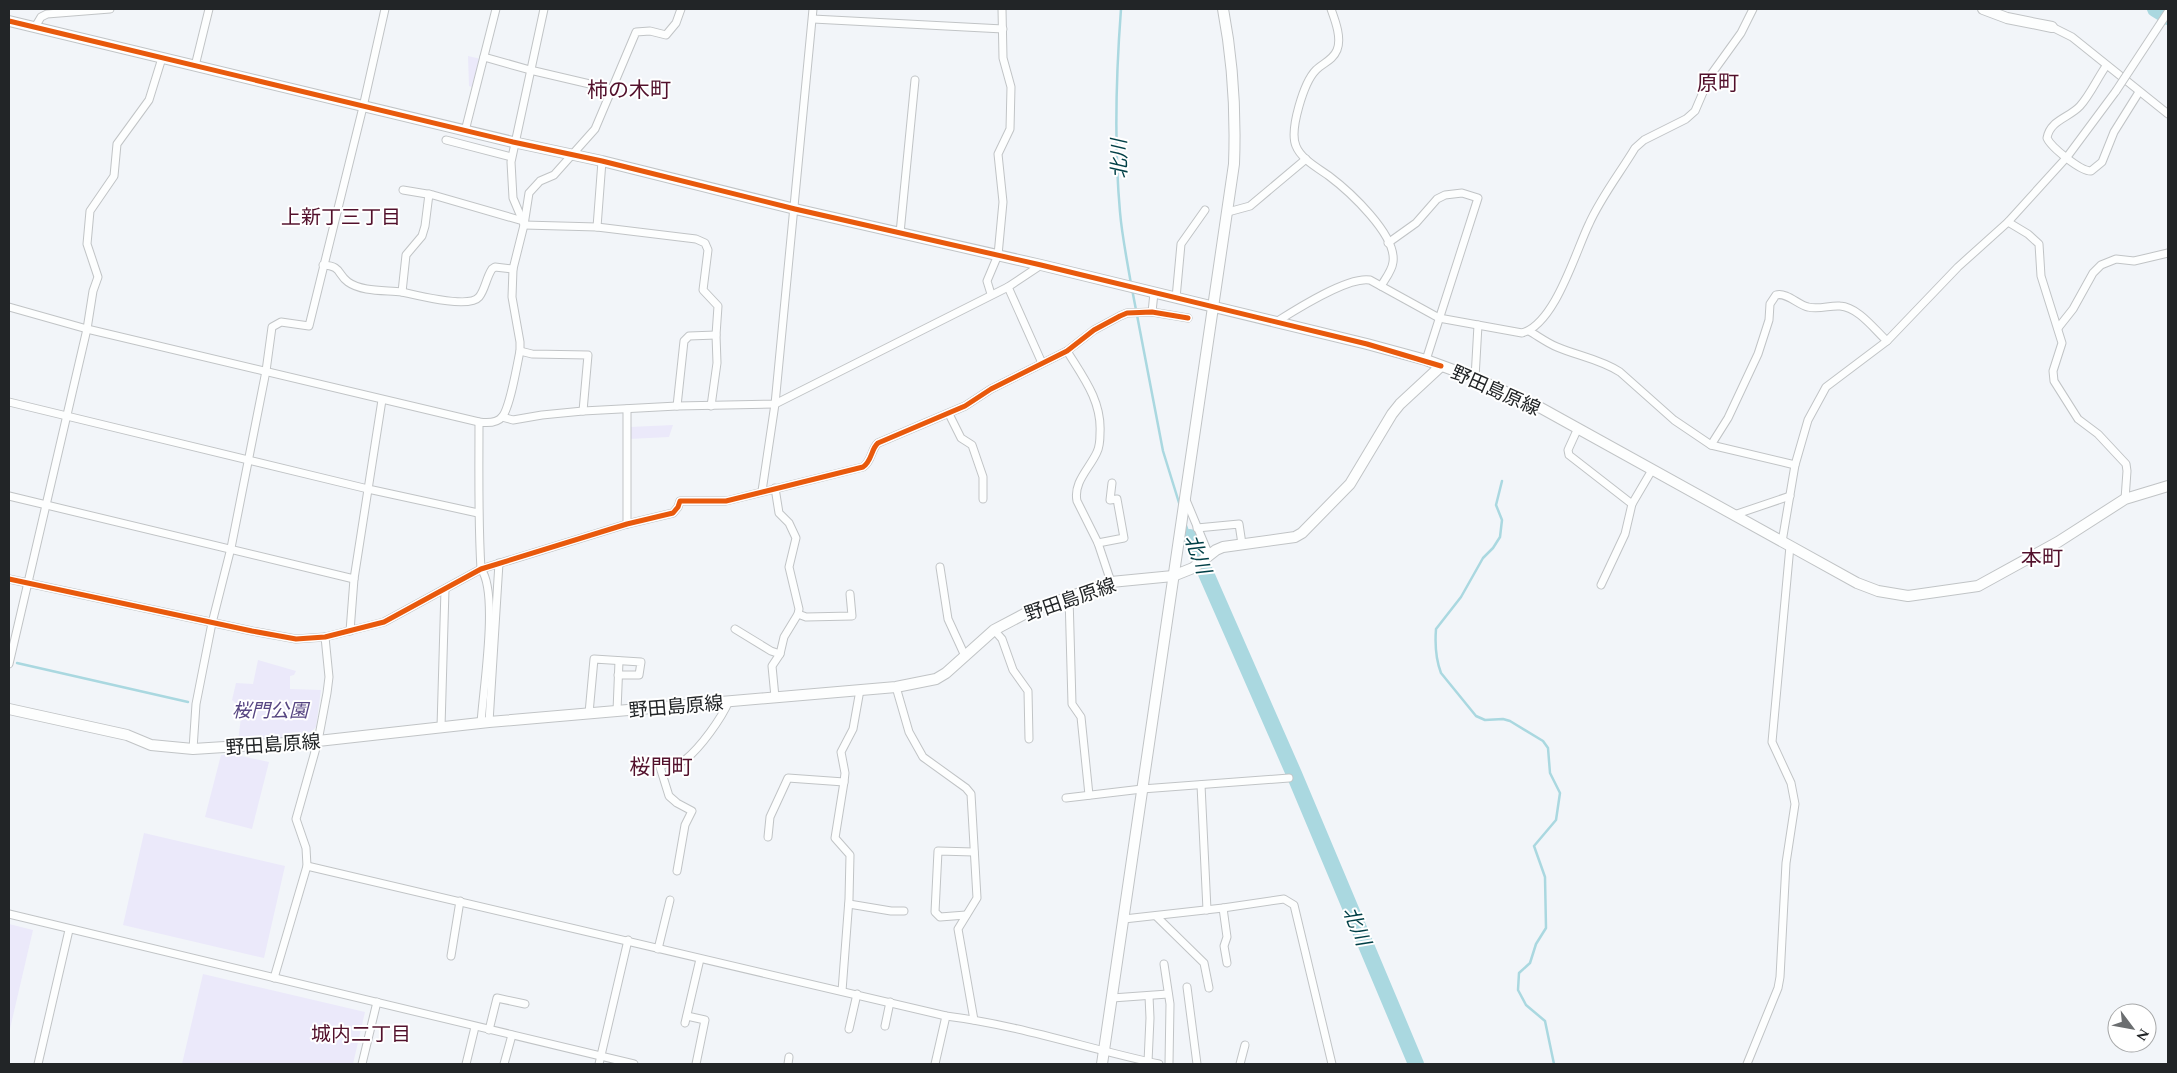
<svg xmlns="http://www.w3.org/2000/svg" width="2177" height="1073" viewBox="0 0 2177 1073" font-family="Spectral,'Noto Sans JP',serif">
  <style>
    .park { fill: #ebe9fa }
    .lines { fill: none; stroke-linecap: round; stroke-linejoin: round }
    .stream { stroke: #aad8e0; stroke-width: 2.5 }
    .river { stroke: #aad8e0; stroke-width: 16 }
    .street-casing { stroke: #c1c4c6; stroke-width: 9 }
    .secondary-casing { stroke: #c1c4c6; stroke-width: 12 }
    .street { stroke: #fdfefe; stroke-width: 7 }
    .secondary { stroke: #fdfefe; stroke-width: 10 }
    .street-bridge-casing { stroke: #c1c4c6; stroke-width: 9; stroke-linecap: butt }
    .street-bridge { stroke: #fdfefe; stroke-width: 7 }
    .cycleway-casing { stroke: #fff; stroke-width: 8 }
    .cycleway { stroke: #e8590c; stroke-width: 5 }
    .labels { text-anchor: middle; stroke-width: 4; stroke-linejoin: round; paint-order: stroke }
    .street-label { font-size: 19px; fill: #222527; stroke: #fff }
    .park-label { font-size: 19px; font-style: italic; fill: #574682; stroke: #fff }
    .water-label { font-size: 20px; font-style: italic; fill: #003f46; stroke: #fff }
    .neighbourhood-label { font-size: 20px; fill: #52102b; stroke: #fff }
    .quarter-label { font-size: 21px; fill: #52102b; stroke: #fff }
  </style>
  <rect width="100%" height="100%" fill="#f2f5f9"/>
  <g class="park">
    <path d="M468 56 481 59 474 88 469 86Z"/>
    <path d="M673 425 669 437 629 439 630 427Z"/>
    <path d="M258 660 296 671 294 675 290 676V689L321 690 316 727 306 737 238 742 242 708 232 700 236 683 253 684Z"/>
    <path d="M221 755H236L269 762 252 829 205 817Z"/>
    <path d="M144 833 285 866 264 958 123 925Z"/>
    <path d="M9 924 33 930 9 1033Z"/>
    <path d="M203 974 365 1012 353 1064H182Z"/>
  </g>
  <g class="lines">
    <g class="stream">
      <path d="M1121 9C1116 75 1114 145 1120 212 1122 236 1127 260 1131 284"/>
      <path d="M1132 289 1163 451 1180 506"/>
      <path d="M1502 481 1496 505 1502 520 1500 537 1493 548 1483 558 1461 597 1436 629C1435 642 1436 660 1441 673L1476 716 1485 720 1503 719 1510 721 1543 741 1548 748 1550 773 1560 793 1556 820 1534 846 1545 877 1546 928 1536 944 1530 963 1519 973 1518 990 1526 1005 1545 1021 1554 1064"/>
      <path d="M1185 523 1190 537"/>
      <path d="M17 663 188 702"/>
    </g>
    <g class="river">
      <path d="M2155 9 2168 17"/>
      <path d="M1190 537 1294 774 1416 1064"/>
    </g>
    <defs>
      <g id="street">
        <path d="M1331 9C1335 20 1342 38 1337 50 1333 60 1323 63 1316 70 1304 82 1289 130 1296 146 1301 159 1318 168 1329 176 1349 191 1397 235 1393 262 1392 271 1385 279 1381 286"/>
        <path d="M813 19 1003 29"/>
        <path d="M35 27 41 17 47 14 110 9"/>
        <path d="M2052 27 2072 37 2168 114"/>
        <path d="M484 57 530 70 611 89"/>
        <path d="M195 66 209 9"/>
        <path d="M2106 66C2097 79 2090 95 2080 106 2069 118 2050 120 2047 138 2051 147 2080 171 2091 171L2102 162 2114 132 2139 92"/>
        <path d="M465 131 496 9"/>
        <path d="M446 140 511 157"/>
        <path d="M403 190 433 195 523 221"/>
        <path d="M1228 212 1250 206 1306 159"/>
        <path d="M2008 222 2028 234 2039 244 2041 276 2062 343 2053 371 2054 381 2078 419 2098 434 2126 464 2127 471 2125 499"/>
        <path d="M524 224 513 198 511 162 544 9"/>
        <path d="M524 225 597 227 696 239 705 243 708 250 703 290 718 306 716 335 717 363 711 406"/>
        <path d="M597 227 602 161"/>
        <path d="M900 233 915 80"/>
        <path d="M1388 243 1416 223 1437 199 1445 195 1462 193 1478 198 1426 360"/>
        <path d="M323 265C342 266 337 274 348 282 362 292 385 290 402 292L406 255 422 236 425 226 429 194"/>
        <path d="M1008 287 1042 363"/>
        <path d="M402 292C416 295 469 309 479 297 485 290 486 278 492 269L495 267 513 269"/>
        <path d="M991 294 987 281 998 255 1003 202 998 154 1010 129 1011 87 1003 58 1002 9"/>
        <path d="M1176 298 1181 244 1205 210"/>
        <path d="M9 307 87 329 479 422C486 423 497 423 502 417 510 408 517 365 520 351V342L512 297 513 269 524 225 529 193 540 181 554 175 595 129 636 32 650 31 666 35 676 23 681 9"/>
        <path d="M1152 312 1154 293"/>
        <path d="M1276 322C1295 310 1348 276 1370 280L1439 318 1522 333C1555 324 1575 253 1589 224 1601 197 1620 173 1635 148L1644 140 1686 119 1695 111 1710 76 1741 33 1753 9"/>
        <path d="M2058 328 2073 309 2093 273 2101 265 2116 259 2134 261 2168 253"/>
        <path d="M1529 331C1538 336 1547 343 1557 347 1578 356 1600 359 1620 372L1674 420 1711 445 1795 465"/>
        <path d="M520 351 532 354 588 355 583 411"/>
        <path d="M1067 351C1083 377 1102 401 1100 433 1100 439 1100 446 1097 452 1090 468 1073 482 1077 501L1098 543 1111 582"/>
        <path d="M1475 378 1478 325"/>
        <path d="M9 402 368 489 478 513"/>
        <path d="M677 406 684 341 689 336 716 335"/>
        <path d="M949 414 961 438 972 445 983 477V499"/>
        <path d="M502 417 513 420 542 415 583 411 677 406 775 404 1008 287 1041 265"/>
        <path d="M479 422C479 471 478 520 481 569 499 593 483 690 481 723"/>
        <path d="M1578 428 1568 450 1569 455 1632 504"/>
        <path d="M1711 445 1728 418 1758 354 1769 320 1770 304 1776 295C1787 292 1798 305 1808 307 1819 310 1830 305 1840 306 1858 307 1874 329 1887 341"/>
        <path d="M775 488 779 513 789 523 796 538 789 567 799 609 798 614 784 637 780 654 772 666 775 697"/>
        <path d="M762 491 775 404 813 9"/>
        <path d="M9 496 354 579"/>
        <path d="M1186 500 1209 555"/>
        <path d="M1734 515 1790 496"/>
        <path d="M627 524V409"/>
        <path d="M1197 528 1239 524 1242 544"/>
        <path d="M1782 542 1795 465 1808 420 1826 387 1887 341 1958 267 2008 222 2067 157 2116 91"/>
        <path d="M1098 543 1124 538 1117 499 1110 500 1112 483"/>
        <path d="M940 567 948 619 965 656"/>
        <path d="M9 579 252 631 296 639 325 637 384 622 481 569 627 524 673 513 678 507 680 501H726L863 467C872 461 871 449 878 443L965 406 991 389 1067 351 1094 330 1120 316 1127 313 1152 312 1188 318"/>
        <path d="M1601 585 1625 534 1632 504 1652 470"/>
        <path d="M1069 596 1072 704 1081 717 1089 795"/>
        <path d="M798 614 806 617 852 616 850 594"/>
        <path d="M735 629 771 651 780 654"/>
        <path d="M994 630 1002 639 1013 670 1028 691 1029 739"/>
        <path d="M350 631 354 579 382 400"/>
        <path d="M9 664 87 329 93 291 98 277 87 244 90 211 114 176 117 144 149 100 162 58"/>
        <path d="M896 687 909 732 923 757 966 788 971 794 977 898 958 929 974 1020"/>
        <path d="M617 711 619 661"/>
        <path d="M589 713 594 659 641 662 639 675H618"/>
        <path d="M489 722 499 563"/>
        <path d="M441 727 445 589"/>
        <path d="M193 749 196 704 212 623 231 548 266 371 272 327 281 322 309 326 363 107 385 9"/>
        <path d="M1201 785 1207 910"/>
        <path d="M1066 798 1142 789 1289 778"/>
        <path d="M768 837 770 817 788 778 844 782"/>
        <path d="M307 866 946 1016C1019 1025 1088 1049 1159 1064"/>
        <path d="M677 871 685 825 692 811 677 803 669 796 660 767C666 761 678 765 685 760 701 747 721 719 729 701"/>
        <path d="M849 904 891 911H904"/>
        <path d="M1223 908 1227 937 1224 946 1227 963"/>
        <path d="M9 914 634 1064"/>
        <path d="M966 915 940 917 935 912 938 851 974 852"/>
        <path d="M1156 916 1204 963 1209 988"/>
        <path d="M1124 919 1223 908 1284 899 1294 905 1332 1064"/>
        <path d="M658 949 670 900"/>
        <path d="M451 956 460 901"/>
        <path d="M1164 964 1170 1004 1169 1064"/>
        <path d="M274 978 307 866 306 848 296 819 318 741 327 693 329 677 325 637"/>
        <path d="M1187 987 1197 1064"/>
        <path d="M842 991 849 899 850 855 835 838 844 782 845 773 841 752 853 729 860 690"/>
        <path d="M1112 998 1168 994"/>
        <path d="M687 1016 705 1020 696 1064"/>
        <path d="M685 1023 700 959"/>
        <path d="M885 1026 890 1002"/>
        <path d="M849 1029 857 994"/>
        <path d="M489 1030 497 998 525 1004"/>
        <path d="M1148 1062 1150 1018 1149 996"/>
        <path d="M38 1064 69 930"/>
        <path d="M362 1064 377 1002"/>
        <path d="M466 1064 475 1027"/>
        <path d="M504 1064 512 1035"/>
        <path d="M599 1064 628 940"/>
        <path d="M788 1064 789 1057"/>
        <path d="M935 1064 946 1016"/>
        <path d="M1240 1064 1245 1045"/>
        <path d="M1747 1064 1778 988 1780 977 1786 863 1795 804 1791 783 1772 742 1790 546"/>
      </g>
      <g id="secondary">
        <path d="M1983 9 2007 18 2052 27"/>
        <path d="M9 21 513 142 602 161 795 209 1041 265 1367 344 1426 360 1475 378 1541 408 1857 583 1878 591 1908 596 1978 586 2058 542 2125 499 2168 486"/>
        <path d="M9 709 127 735 151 745 193 749 318 741 489 722 896 687 936 679 946 673 994 630 1030 611 1111 582 1173 576 1193 568 1216 550 1223 547 1295 537 1302 533 1350 484 1392 414 1400 404 1441 366"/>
        <path d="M1102 1064 1234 164C1236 111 1233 61 1223 9"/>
      </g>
    </defs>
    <use href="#street" class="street-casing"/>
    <use href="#secondary" class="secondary-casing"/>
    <use href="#street" class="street"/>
    <use href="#secondary" class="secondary"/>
    <defs>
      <path id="street-bridge" d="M2116 91 2168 12"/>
    </defs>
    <use href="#street-bridge" class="street-bridge-casing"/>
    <use href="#street-bridge" class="street-bridge"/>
    <defs>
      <g id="cycleway">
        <path d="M9 21 513 142 602 161 795 209 1041 265 1367 344 1441 366"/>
        <path d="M9 579 252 631 296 639 325 637 384 622 481 569 627 524 673 513 678 507 680 501H726L863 467C872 461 871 449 878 443L965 406 991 389 1067 351 1094 330 1120 316 1127 313 1152 312 1188 318"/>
      </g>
    </defs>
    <use href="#cycleway" class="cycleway-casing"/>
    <use href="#cycleway" class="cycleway"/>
  </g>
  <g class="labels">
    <g class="street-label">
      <text transform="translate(1496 390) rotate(24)" y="7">野田島原線</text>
      <text transform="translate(1070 599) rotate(-19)" y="7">野田島原線</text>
      <text transform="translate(676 706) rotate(-5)" y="7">野田島原線</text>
      <text transform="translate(273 744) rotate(-4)" y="7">野田島原線</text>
    </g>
    <g class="park-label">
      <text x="270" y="717">桜門公園</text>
    </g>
    <g class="water-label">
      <text transform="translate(1119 159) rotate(-91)" y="7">北川</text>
      <text transform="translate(1198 554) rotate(70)" y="7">北川</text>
      <text transform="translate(1357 926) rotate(67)" y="7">北川</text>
    </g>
    <g class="neighbourhood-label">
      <text x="341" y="224">上新丁三丁目</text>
      <text x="361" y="1041">城内二丁目</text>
    </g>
    <g class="quarter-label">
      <text x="1718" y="90">原町</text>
      <text x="629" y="97">柿の木町</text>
      <text x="2042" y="565">本町</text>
      <text x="661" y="774">桜門町</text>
    </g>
  </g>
  <rect width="2177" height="1073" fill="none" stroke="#222527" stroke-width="20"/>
  <g transform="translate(2132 1028) rotate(122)"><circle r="24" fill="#ffffff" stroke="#a7a8a9"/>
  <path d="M0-4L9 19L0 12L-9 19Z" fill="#6b6e70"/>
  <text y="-8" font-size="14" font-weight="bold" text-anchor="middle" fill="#222527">N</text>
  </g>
</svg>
